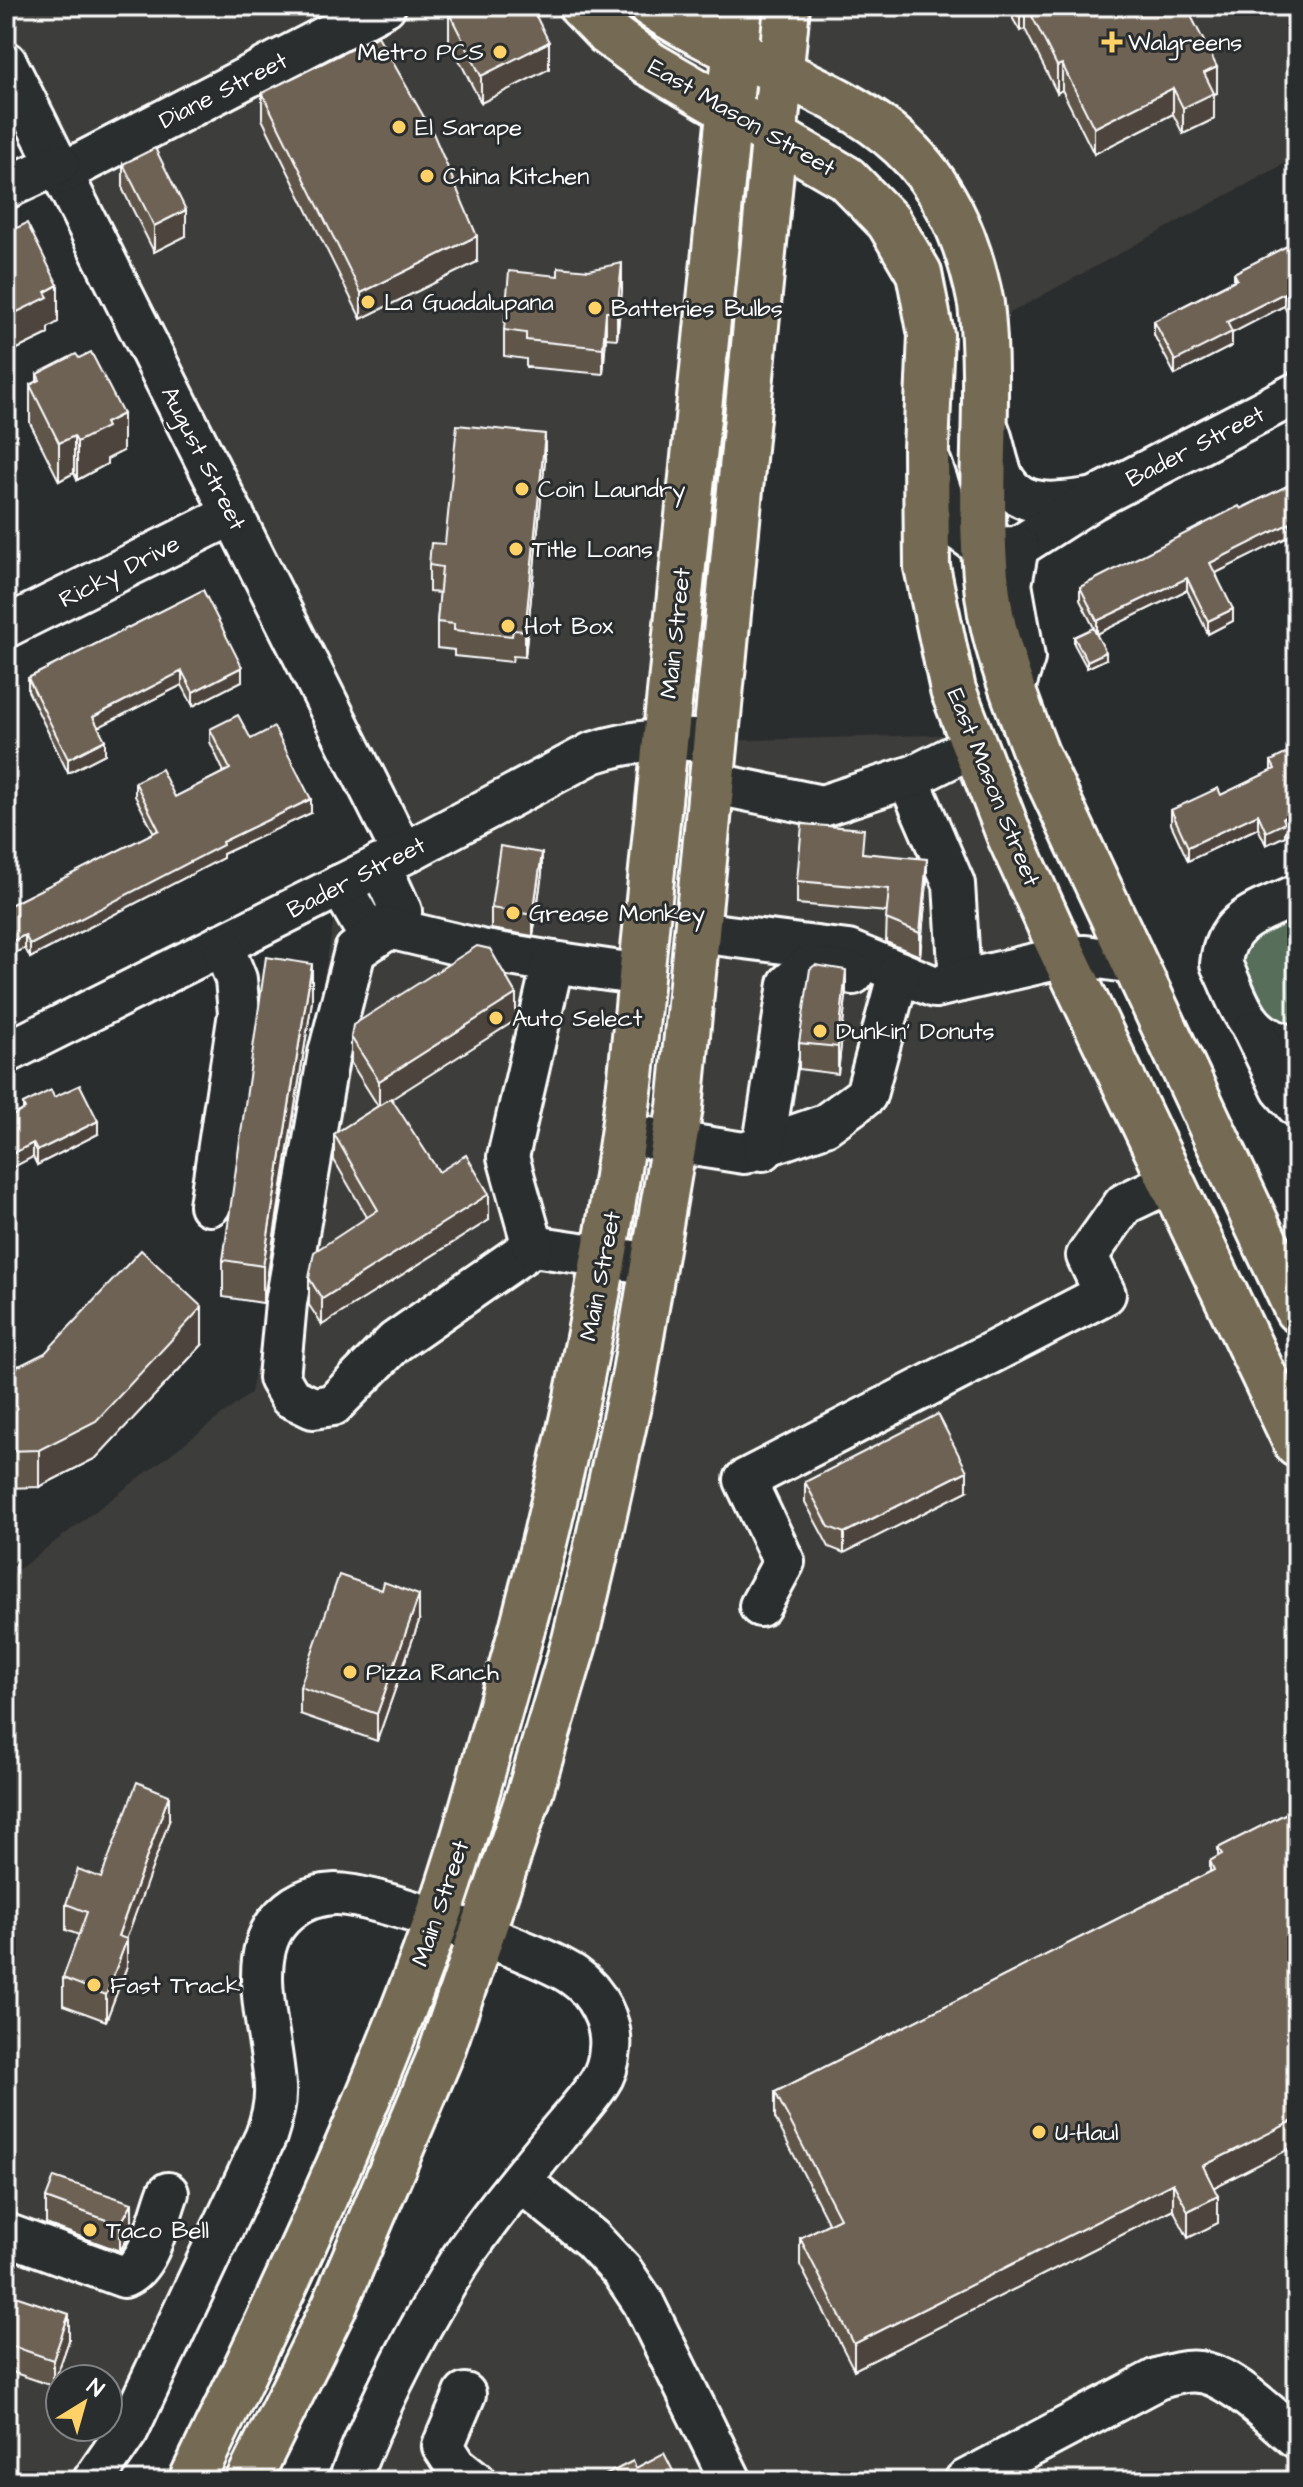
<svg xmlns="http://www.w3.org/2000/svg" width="1303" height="2487" viewBox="0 0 1303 2487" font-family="'Architects Daughter',sans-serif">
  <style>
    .built { fill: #3e3d3a; fill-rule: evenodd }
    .green { fill: #566e5a; stroke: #aab6ac; stroke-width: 2 }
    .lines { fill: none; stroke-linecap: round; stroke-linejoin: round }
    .minor-casing { stroke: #fff; stroke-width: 46 }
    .major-casing { stroke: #fff; stroke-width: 50 }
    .minor { stroke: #2a2d2e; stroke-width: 40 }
    .major { stroke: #746b52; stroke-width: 44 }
    .wall { fill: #5f5449; stroke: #fff; stroke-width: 2 }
    .shaded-wall { fill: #4d453c; stroke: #fff; stroke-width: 2 }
    .building { fill: #6e6255; stroke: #fff; stroke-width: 2 }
    .poi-dot { fill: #ffd166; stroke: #2a2d2e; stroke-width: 3 }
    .labels { text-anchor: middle; stroke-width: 6; stroke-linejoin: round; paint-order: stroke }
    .poi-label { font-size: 24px; fill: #fff; stroke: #2a2d2e; text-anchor: start }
    .street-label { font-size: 24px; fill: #fff; stroke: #2a2d2e }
  </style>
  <rect width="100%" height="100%" fill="#2a2d2e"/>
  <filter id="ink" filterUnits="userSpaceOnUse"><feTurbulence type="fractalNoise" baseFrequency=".0125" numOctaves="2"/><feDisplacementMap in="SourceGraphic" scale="16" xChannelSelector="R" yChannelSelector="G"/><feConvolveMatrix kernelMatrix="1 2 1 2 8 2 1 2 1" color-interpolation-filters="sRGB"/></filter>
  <g filter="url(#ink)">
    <g class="built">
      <path d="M6 6H1297V157L984 327 941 192 735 50 631 1076 437 1920 370 1898 277 1923 276 2089 93 2481H6V1579L251 1393 340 885 403 853 6 62ZM60 2379H108V2427H60Z"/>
      <path d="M969 734 1297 1445V2481H349L415 2338 600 2082 601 2006 479 1936 575 1640 715 741Z"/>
    </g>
    <path class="green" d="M1297 912V1035L1271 1027 1235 949Z"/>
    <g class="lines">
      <defs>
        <g id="minor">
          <path d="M6 62 403 854"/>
          <path d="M62 173 385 6"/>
          <path d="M6 188 58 164"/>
          <path d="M989 431C995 447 997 468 1005 481 1022 510 1062 503 1089 499"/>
          <path d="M931 464 952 525 984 548 1018 547 1093 499 1297 393"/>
          <path d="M6 627 233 514"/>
          <path d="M1013 692 1024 658 1011 584 1018 547"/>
          <path d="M908 778 954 884 960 981"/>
          <path d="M711 783 822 806 916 775 974 746"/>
          <path d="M340 885 363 925 389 928 401 911 380 865"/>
          <path d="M1297 895C1261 912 1225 918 1221 964 1242 1007 1245 1039 1297 1047"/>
          <path d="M697 932 848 951 935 987 1065 957 1085 956 1134 963"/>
          <path d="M553 962 485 951 389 928 355 951 329 1053 286 1303 279 1378 290 1397 313 1408 333 1405 395 1342 533 1246 653 1264"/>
          <path d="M1254 1031 1282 1089 1297 1106"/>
          <path d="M6 1053 403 854 592 753C635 739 671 738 715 741"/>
          <path d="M623 1134 744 1153 825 1125 866 1095 899 972"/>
          <path d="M763 1150 789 984 808 967 853 974"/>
          <path d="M210 1205 239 1013 236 979 222 944"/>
          <path d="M533 1246 508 1157 553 962 641 975"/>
          <path d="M760 1606 784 1562 745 1480 1105 1294 1087 1256 1124 1204 1172 1181"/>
          <path d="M520 2181 592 2239 622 2271 643 2302 731 2481"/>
          <path d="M6 2234 124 2277C151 2265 158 2219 168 2193"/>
          <path d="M465 2394 443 2446 456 2466 475 2481"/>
          <path d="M93 2481 128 2430 266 2136C271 2120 276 2105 275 2088 274 2040 245 1964 277 1923 292 1904 312 1895 335 1894 372 1893 543 1953 574 1976 596 1991 613 2022 610 2049 609 2061 606 2073 599 2083 587 2101 571 2118 557 2135 519 2182 479 2228 448 2280 410 2343 375 2412 349 2481"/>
          <path d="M965 2481 1157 2379C1170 2375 1185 2370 1199 2372 1229 2374 1273 2419 1297 2438"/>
        </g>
        <g id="major">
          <path d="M581 6 606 32 650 64 846 178 889 222 919 273 931 335 926 449 927 567 953 690 1010 837 1057 941 1297 1445"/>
          <path d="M652 6C802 102 940 93 981 304 993 407 973 511 991 614 1000 661 1019 708 1036 753L1297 1310"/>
          <path d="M191 2481C281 2298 367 2114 436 1923 461 1853 480 1780 500 1709 559 1502 604 1290 631 1076L740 6"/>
          <path d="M248 2481 334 2307 440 2056 530 1792 575 1640 595 1555 634 1378 680 1107 787 6"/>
        </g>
      </defs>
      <use href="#minor" class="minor-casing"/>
      <use href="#major" class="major-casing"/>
      <use href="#minor" class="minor"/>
      <use href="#major" class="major"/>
    </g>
    <g class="wall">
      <path d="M1013 6H1186L1217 93 1214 94V119L1183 134 1173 114 1094 154 1062 90 1057 93 1025 29 1020 31 1013 19Z"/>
      <path d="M449 13 549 69 481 103 449 40Z"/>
      <path d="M262 93 477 262 361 319 262 119Z"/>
      <path d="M123 164 186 236 154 252 123 190Z"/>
      <path d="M6 233 58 322 48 328V334L9 353 6 349Z"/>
      <path d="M1297 241 1288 314 1284 306 1232 333V346L1175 375 1154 335V321L1234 280V273Z"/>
      <path d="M622 290 617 339 606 338 603 374 526 367V359L504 356V330Z"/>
      <path d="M37 374 123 451 107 459V464L77 480 74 473 59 481 30 423V385L37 382Z"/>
      <path d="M545 460 525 657 513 656 512 662 454 656V650L437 648V622L440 593 429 592V565L445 544Z"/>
      <path d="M1297 481 1296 546 1290 536 1216 573 1233 621 1208 634 1187 590 1097 634 1080 600V587Z"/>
      <path d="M203 590 242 681 193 706 182 685 98 727 105 754 68 773 28 691V678Z"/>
      <path d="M1074 637 1106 659 1087 668 1074 644Z"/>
      <path d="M210 729 251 739 311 813 223 854V858L30 958 25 948 6 957V907L154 833 135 796V782L175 797 224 772 210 742Z"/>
      <path d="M1297 758 1285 836 1266 845 1258 828 1188 861 1171 824V810L1221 795 1271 771V761Z"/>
      <path d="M864 853 927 882 920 956 886 942 887 912 797 904V881Z"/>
      <path d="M542 873 533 936 491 929V908Z"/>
      <path d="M846 996 838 1074 799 1069V1043Z"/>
      <path d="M312 1001 263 1303 223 1297V1260Z"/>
      <path d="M516 1020 391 1099 439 1172 489 1220 322 1325 309 1305V1278L367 1217 334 1160V1134L378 1106 351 1063V1037Z"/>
      <path d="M54 1097 98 1134 37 1165 33 1157 23 1110V1104Z"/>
      <path d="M202 1345 96 1458 39 1487 6 1488V1367Z"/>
      <path d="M805 1482 967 1491 844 1553 829 1547 805 1502Z"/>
      <path d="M419 1621 377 1741 300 1714V1687Z"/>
      <path d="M1297 1808V2145L1213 2187 1218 2223 1188 2238 1173 2209 854 2370 800 2265V2238L829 2224 775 2118V2092L1210 1872V1861L1218 1856V1848Z"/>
      <path d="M169 1821 126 1939 127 1966 106 2021 63 2005V1978L79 1935 66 1930V1904L101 1878Z"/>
      <path d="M46 2198 132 2229 120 2251 46 2224Z"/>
      <path d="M6 2293 69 2340 53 2386 6 2370Z"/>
    </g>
    <g class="shaded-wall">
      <path d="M1020 6H1025V29L1020 31Z"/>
      <path d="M549 42V69L481 103V76Z"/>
      <path d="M1062 64V90L1057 93V66Z"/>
      <path d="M1217 67V93L1214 94V119L1183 134V108L1204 73Z"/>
      <path d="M1173 88V114L1094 154V128Z"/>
      <path d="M186 210V236L154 252V226Z"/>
      <path d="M477 236V262L361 319V293Z"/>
      <path d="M622 263V290L617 339V312Z"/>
      <path d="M58 285V322L48 328V334L9 353V316L45 292Z"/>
      <path d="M1284 293V306L1232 333V346L1175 375V361L1227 322Z"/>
      <path d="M1297 295V308L1288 314V300Z"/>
      <path d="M606 312V338L603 374V348Z"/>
      <path d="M123 414V451L107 459V464L77 480V442L105 423Z"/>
      <path d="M545 434V460L525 657V631Z"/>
      <path d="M74 436V473L59 481V443Z"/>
      <path d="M1290 523V536L1210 576V563Z"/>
      <path d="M1187 578V590L1097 634V621Z"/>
      <path d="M1233 609V621L1208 634V621Z"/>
      <path d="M1106 652V659L1087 668V661Z"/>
      <path d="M242 667V681L193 706V692Z"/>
      <path d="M182 671V685L93 730V717Z"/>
      <path d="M105 740V754L68 773V759Z"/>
      <path d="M311 799V813L223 854V858L30 958V945L222 842Z"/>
      <path d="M1297 811V825L1285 831V836L1266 845V832L1283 818Z"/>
      <path d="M1258 814V828L1188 861V847Z"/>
      <path d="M542 853V873L533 936V915Z"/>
      <path d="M927 859V882L920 956V933Z"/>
      <path d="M25 935V948L6 957V944Z"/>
      <path d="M312 964V1001L263 1303V1266Z"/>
      <path d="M846 970V996L838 1074V1047Z"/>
      <path d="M516 994V1020L379 1107V1081Z"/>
      <path d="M98 1121V1134L37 1165V1151Z"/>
      <path d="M33 1143V1157L6 1171V1157Z"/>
      <path d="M489 1194V1220L322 1325V1299Z"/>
      <path d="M202 1307V1345L96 1458 39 1487V1450Z"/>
      <path d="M967 1471V1491L844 1553V1533Z"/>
      <path d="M419 1595V1621L377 1741V1714Z"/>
      <path d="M169 1795V1821L118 1962V1936Z"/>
      <path d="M127 1939V1966L106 2021V1995Z"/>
      <path d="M1297 2119V2145L1203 2193V2166Z"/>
      <path d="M1173 2183V2209L854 2370V2344Z"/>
      <path d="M1218 2196V2223L1188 2238V2211Z"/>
      <path d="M132 2203V2229L120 2251V2225Z"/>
      <path d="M69 2314V2340L53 2386V2360Z"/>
    </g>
    <g class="building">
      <path d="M464 6H531L549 42 481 76 449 13Z"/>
      <path d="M1027 6H1186L1217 67 1204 73 1214 93 1183 108 1173 88 1094 128 1062 64 1057 66Z"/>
      <path d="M378 36 433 133 477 236 361 293 262 93Z"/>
      <path d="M155 148 186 210 154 226 123 164Z"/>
      <path d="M27 223 58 285 45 292 48 297 9 316 6 312V233Z"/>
      <path d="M1297 241V295L1288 300 1284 293 1227 322 1232 332 1175 361 1154 321 1237 279 1234 273Z"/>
      <path d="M622 263 617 312H606L603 348 526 340V333L504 330 509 271 558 276V267L589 270Z"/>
      <path d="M91 352 123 414 105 423 107 427 77 442 74 436 59 443 30 385 40 380 37 374 76 354 79 358Z"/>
      <path d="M457 425 545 434 525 631 513 630 512 636 454 630V624L437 622 442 567 429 565 431 543 445 544Z"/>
      <path d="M1297 481V533L1296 534 1290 523 1210 563 1233 609 1208 621 1187 578 1097 621 1080 587 1239 506 1241 509Z"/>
      <path d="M203 590 242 667 193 692 182 671 93 717 105 740 68 759 28 678Z"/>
      <path d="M1093 628 1106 652 1087 661 1074 637Z"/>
      <path d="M238 715 251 739 274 727 311 799 222 842 223 845 30 945 25 935 6 944V907L159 830 135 782 161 769 175 797 230 769 210 729Z"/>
      <path d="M1293 750 1297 758V811L1283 818 1285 823 1266 832 1258 814 1188 847 1171 810 1218 788 1221 795 1275 769 1271 761Z"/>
      <path d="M802 824 864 829 862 853 927 859 920 933 886 919 889 889 797 881Z"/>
      <path d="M500 846 542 853 533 915 491 908Z"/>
      <path d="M477 946 490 949 516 994 379 1081 351 1037 353 1025Z"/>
      <path d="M266 957 312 964 263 1266 223 1260Z"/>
      <path d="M815 965 846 970 838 1047 799 1043 810 969Z"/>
      <path d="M80 1085 98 1121 37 1151 33 1143 6 1157V1119L25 1109 23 1104 51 1090 54 1097Z"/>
      <path d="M391 1098 439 1172 466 1155 489 1194 322 1299 309 1278 314 1252 378 1210 334 1134Z"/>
      <path d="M141 1250 202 1307 96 1421 39 1450 6 1451V1367H17L45 1353Z"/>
      <path d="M938 1414 967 1471 844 1533 829 1527 805 1482Z"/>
      <path d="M339 1575 382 1590 384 1582 419 1595 377 1714 300 1687Z"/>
      <path d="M137 1782 169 1795 118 1936 127 1939 106 1995 63 1978 87 1912 66 1904 78 1869 101 1878Z"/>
      <path d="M1297 1808V2119L1203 2166 1218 2196 1188 2211 1173 2183 854 2344 800 2238 840 2218 775 2092 1214 1870 1210 1861 1222 1854 1218 1848Z"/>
      <path d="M54 2177 132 2203 120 2225 46 2198Z"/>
      <path d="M6 2293 69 2314 53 2360 6 2344Z"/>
      <path d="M664 2453 678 2481H594L633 2461 636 2468Z"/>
    </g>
  </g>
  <g class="poi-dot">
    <path d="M1108 30h8v8h8v8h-8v8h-8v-8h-8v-8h8z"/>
    <circle cx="500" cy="52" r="8"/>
    <circle cx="399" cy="127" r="8"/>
    <circle cx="427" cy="176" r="8"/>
    <circle cx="368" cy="302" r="8"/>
    <circle cx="595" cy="308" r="8"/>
    <circle cx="522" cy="489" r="8"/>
    <circle cx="516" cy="549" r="8"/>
    <circle cx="508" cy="626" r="8"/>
    <circle cx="513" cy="913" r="8"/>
    <circle cx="496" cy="1018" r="8"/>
    <circle cx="820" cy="1031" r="8"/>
    <circle cx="350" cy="1672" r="8"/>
    <circle cx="94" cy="1985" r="8"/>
    <circle cx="1039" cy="2132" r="8"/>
    <circle cx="90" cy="2230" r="8"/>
  </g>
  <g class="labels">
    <g class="poi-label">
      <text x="1128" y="50">Walgreens</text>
      <text x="484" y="60" text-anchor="end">Metro PCS</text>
      <text x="415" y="135">El Sarape</text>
      <text x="443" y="184">China Kitchen</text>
      <text x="384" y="310">La Guadalupana</text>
      <text x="611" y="316">Batteries Bulbs</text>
      <text x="538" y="497">Coin Laundry</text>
      <text x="532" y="557">Title Loans</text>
      <text x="524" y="634">Hot Box</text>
      <text x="529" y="921">Grease Monkey</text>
      <text x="512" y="1026">Auto Select</text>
      <text x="836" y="1039">Dunkin' Donuts</text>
      <text x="366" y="1680">Pizza Ranch</text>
      <text x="110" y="1993">Fast Track</text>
      <text x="1055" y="2140">U-Haul</text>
      <text x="106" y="2238">Taco Bell</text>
    </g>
    <g class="street-label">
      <text transform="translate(223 90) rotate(-27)" y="8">Diane Street</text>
      <text transform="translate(742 117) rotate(30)" y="8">East Mason Street</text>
      <text transform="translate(1195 446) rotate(-27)" y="8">Bader Street</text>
      <text transform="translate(204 458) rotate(63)" y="8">August Street</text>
      <text transform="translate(119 571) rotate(-27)" y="8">Ricky Drive</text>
      <text transform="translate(675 633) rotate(-84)" y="8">Main Street</text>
      <text transform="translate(994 787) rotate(68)" y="8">East Mason Street</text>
      <text transform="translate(356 877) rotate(-27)" y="8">Bader Street</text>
      <text transform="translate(600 1276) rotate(-79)" y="8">Main Street</text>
      <text transform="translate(440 1903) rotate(-71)" y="8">Main Street</text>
    </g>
  </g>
  <rect width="1303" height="2487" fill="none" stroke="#2a2d2e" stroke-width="32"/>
  <rect x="16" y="16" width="1271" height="2455" fill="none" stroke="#fff" stroke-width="3" filter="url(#ink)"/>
  <g transform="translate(84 2403) rotate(37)"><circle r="38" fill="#2a2d2e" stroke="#7f8182" stroke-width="2"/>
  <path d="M0-6L14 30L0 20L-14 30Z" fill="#ffd166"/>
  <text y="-12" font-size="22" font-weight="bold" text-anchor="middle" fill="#ffffff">N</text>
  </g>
</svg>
